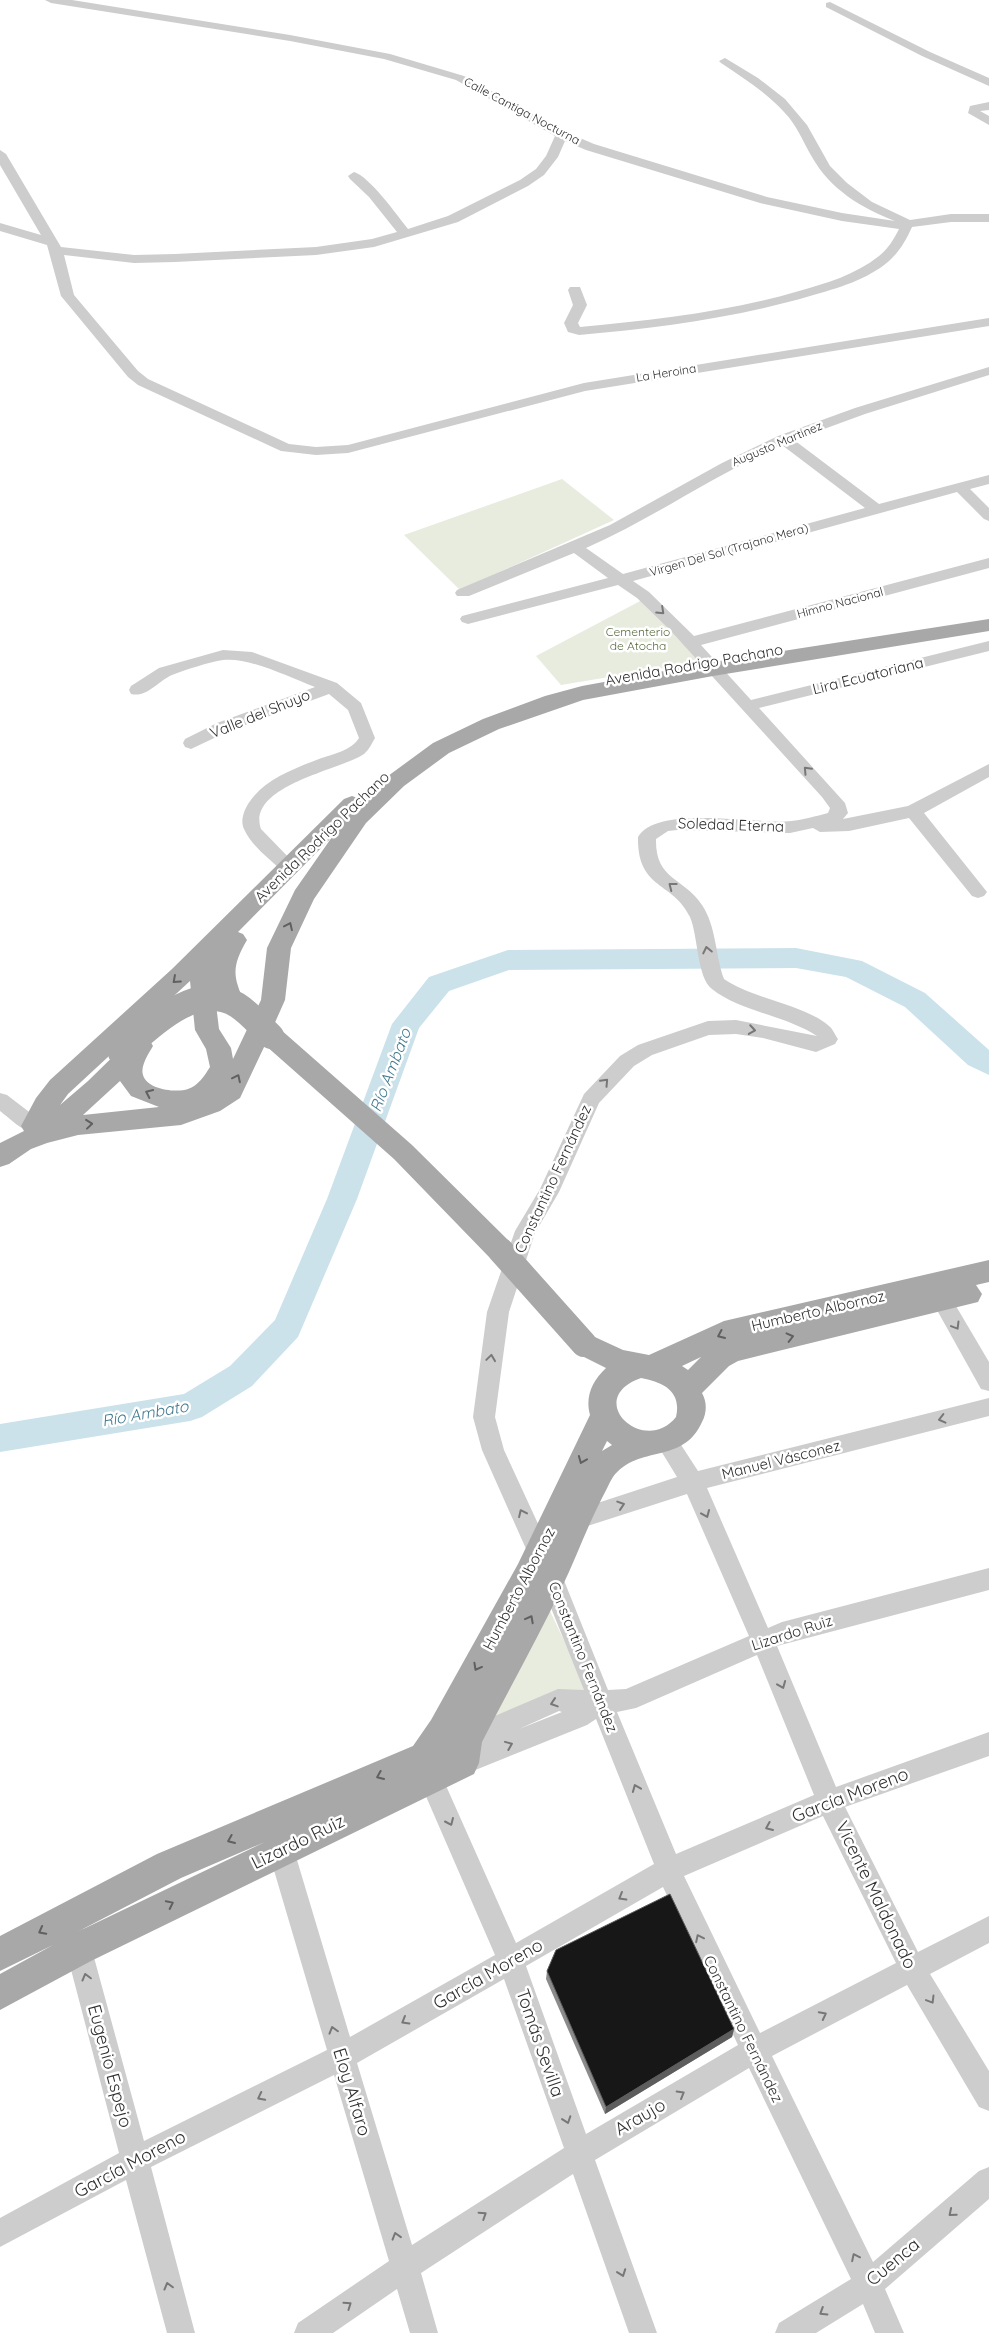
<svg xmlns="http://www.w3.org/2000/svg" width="989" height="2333" viewBox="0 0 989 2333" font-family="Quicksand,sans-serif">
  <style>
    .green { fill: #e7ecde }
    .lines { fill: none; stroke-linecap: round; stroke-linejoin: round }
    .river { fill: #cbe2eb; fill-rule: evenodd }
    .minor { fill: #cdcdcd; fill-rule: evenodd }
    .major { fill: #a8a8a8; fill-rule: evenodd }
    .major-bridge { stroke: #a8a8a8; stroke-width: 26 }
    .wall { fill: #8b8b8b }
    .shaded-wall { fill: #5d5d5d }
    .building { fill: #171717; stroke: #5d5d5d }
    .oneway { stroke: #777 }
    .oneway2 { stroke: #606060 }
    .labels { text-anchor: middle; stroke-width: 5; stroke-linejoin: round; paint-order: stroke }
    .far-street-label { font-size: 12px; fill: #303030; stroke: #fff }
    .far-park-label { font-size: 12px; fill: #586a3e; stroke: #fff }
    .street-label { font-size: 15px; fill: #303030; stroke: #fff }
    .water-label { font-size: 16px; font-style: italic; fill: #40798f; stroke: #fff }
    .near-street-label { font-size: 18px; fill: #303030; stroke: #fff }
  </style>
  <rect width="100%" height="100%" fill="#fff"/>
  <g class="green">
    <path d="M562 479 614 520 460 590 404 535Z"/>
    <path d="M644 599 706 661 561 685 536 656Z"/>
    <path d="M549 1609 589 1693 487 1728Z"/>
  </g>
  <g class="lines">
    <path class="river" d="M796 948 862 961 925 993 989 1050V1075L968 1065 905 1007 846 977 796 968 509 970 449 991 419 1028 357 1199 298 1337 252 1386 202 1417 190 1421 0 1452V1424L184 1394 230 1366 275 1320 327 1199 392 1024 429 977 508 950Z"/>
    <g class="minor">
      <path d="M45 0H72L290 35 390 54 464 76 566 132 594 144 767 197 842 213 895 221C861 208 830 189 812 157 803 142 797 125 784 112 766 92 743 78 721 63L719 61 725 58 758 78 785 99 807 125 830 166 847 183 872 202 910 220 951 214H989V222H951L912 227C906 240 900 251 889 261 867 280 838 288 810 296 735 318 657 328 579 335L568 332 564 323 573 305 568 290 570 287H580L587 305 578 323 580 327C654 320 728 312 799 291 827 283 855 275 879 256 888 249 894 239 899 229L842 221 760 203 586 150 565 141 558 157 544 175 528 186 458 222 374 247 316 255 175 262 134 263 64 255 74 295 138 371 148 379 289 444 316 447 348 445 584 383 989 318V326L585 391 348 453 316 455 281 451 138 385 128 377 61 296 47 245 0 231V223L41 235 0 165V150L6 154 61 247 134 255 175 254 316 247 372 239 397 232 369 197 350 179 348 176 354 172C369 176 397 215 408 229L448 216 520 180 536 169 546 156 555 136 456 80 384 59 290 41 51 3Z"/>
      <path d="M830 2 930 52 989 78V86L922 56 826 7V3Z"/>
      <path d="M989 102V110L980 111 989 116V125L968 113 970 106Z"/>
      <path d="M989 367V375L865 414 794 440 879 504 989 475V484L970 489 989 508V521L984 519 957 492 633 581 649 592 694 636 989 558V568L701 645 751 700 989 641V651L759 708 845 803 848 813 843 819 908 806 989 764V777L924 813 987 892 984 896 978 898 972 896 909 818 849 831 820 832 813 828 790 833 677 830 668 831 656 839C655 880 683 877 702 905 717 928 715 955 724 979 753 999 806 1005 829 1026 833 1029 835 1035 838 1039L835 1044 816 1052 763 1038 736 1034 709 1035 652 1055 634 1066 599 1103 559 1192 535 1233 509 1312 495 1417 504 1450 563 1578 608 1690 626 1689 749 1636 687 1494 575 1530 567 1527 564 1520 567 1513 677 1477 655 1441 658 1434 666 1431 674 1434 698 1471 989 1398V1416L707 1488 768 1628 782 1622 989 1568V1590L777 1646 836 1787 989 1732V1756L845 1807 918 1952 989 1916V1943L930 1974 989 2071V2111L979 2107 907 1985 772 2056 873 2262 979 2171 989 2167V2199L885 2289 904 2333H875L863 2304 816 2333H775L779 2323 851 2279 749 2068 595 2160 657 2333H629L573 2174 421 2273 438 2333H410L397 2289 333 2333H294L298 2323 389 2261 334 2075 151 2167 195 2333H167L126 2180 0 2247V2218L119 2153 63 1939 67 1930 76 1926 85 1930 89 1939 144 2141 327 2050 268 1850 272 1841 281 1837 290 1841 294 1850 350 2037 495 1955 418 1778 421 1770 430 1766 439 1770 516 1943 654 1864 596 1719 587 1725 463 1775 454 1771 451 1763 454 1755 464 1751 457 1748 454 1740 457 1732 558 1689 584 1690 539 1578 482 1450 473 1417 487 1312 515 1231 540 1189 584 1094 620 1056 638 1045 708 1021 736 1020 817 1036C785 1015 741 1012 712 989 697 978 698 935 690 917 673 881 637 890 638 837 658 804 755 825 791 821 803 820 816 816 828 813L830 808 822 797 670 630 637 598 618 585 468 624 462 622 460 619 462 616 608 578 574 553 469 596H457L455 593 457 590 610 525 722 463 778 436 855 408ZM782 445 865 508 623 574 586 548C654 518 714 475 782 445ZM757 1655 814 1795 676 1854 617 1712 636 1708ZM559 1711 562 1712 519 1729ZM823 1816 896 1963 760 2033 684 1876ZM663 1887 738 2045 586 2134 526 1966ZM504 1979 564 2148 412 2245 357 2063Z"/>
      <path d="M223 650 252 652 337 683 361 703 375 738C372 743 369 750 364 754 340 770 246 786 261 829L295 864 298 868 295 872 289 874 283 872C270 859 252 847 244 829 240 821 244 811 248 804 263 780 293 769 319 759 333 754 351 751 359 738L348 710 329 694 229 731 191 749 185 747 183 743 185 739 217 723 315 687C290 678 250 657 223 660 209 662 185 670 172 675 158 681 147 698 131 694L129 690 131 686 159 668Z"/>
      <path d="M0 1093 7 1095 41 1121 44 1126 41 1131C26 1136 12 1120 0 1111Z"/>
      <path d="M933 1276 940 1279 989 1362V1391L981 1389 923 1285 926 1279Z"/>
    </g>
    <g class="major">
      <path d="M989 619V631L713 676 583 700 499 729 449 753 404 786 366 823 314 899 291 948 285 1000 273 1027 280 1029 412 1145 511 1243 515 1251 511 1259 501 1262 491 1259 394 1159 265 1045 240 1098 220 1111 181 1125 78 1135 47 1143 31 1149 9 1164 0 1167V1143L24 1131 21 1126 36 1098 50 1080 172 969 344 799 352 796 360 799 362 801 388 776 433 743 483 719 545 696 582 686 713 662ZM332 837 295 890 267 948 261 1000 233 1059 231 1048 219 1029 214 988 224 1009 233 1012 242 1009 245 1003C232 976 232 966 247 940L243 934 238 932ZM190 981 195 1030 206 1049 210 1067C205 1075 198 1086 188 1089 177 1093 147 1090 143 1075 140 1066 149 1053 153 1046L149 1039 140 1037 131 1039 88 1081 60 1105 68 1094ZM120 1081 131 1096 159 1107 83 1115Z"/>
      <path d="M989 1260V1282L976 1285 982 1294 978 1302 738 1361 729 1366 702 1393C707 1402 707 1412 702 1422 683 1465 638 1444 613 1477 609 1483 606 1491 602 1498 587 1527 576 1558 562 1587 537 1640 508 1691 482 1742L479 1763 474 1774 91 1961 0 2010V1974L53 1945 0 1971V1936L157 1854 413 1746 431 1720 518 1564 590 1415C585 1397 592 1381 606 1368L574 1352 570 1344 574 1336 584 1332 623 1350 649 1355 724 1321ZM701 1357 688 1370 682 1366ZM641 1378C663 1382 682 1391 676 1417 644 1457 582 1399 641 1378ZM607 1441 612 1445 602 1451ZM265 1842 77 1932 181 1878Z"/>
    </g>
    <g class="major-bridge">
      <path d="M121 1053C149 1028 195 980 237 1005 250 1013 260 1026 271 1036"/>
      <path d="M501 1251 584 1344"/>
    </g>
  </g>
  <path class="wall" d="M547 1971 734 2029 732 2037 605 2114 546 1979Z"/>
  <path class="shaded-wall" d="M734 2029 732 2037 605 2114 606 2107Z"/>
  <path class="building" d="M670 1894 734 2029 606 2107 547 1971 556 1950Z"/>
  <defs><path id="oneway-chevron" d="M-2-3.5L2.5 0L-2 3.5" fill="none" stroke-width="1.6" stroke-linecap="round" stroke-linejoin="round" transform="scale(1.25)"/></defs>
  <g class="oneway">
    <use href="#oneway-chevron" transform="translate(661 611) rotate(43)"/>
    <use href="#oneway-chevron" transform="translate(807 770) rotate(-133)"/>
    <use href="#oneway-chevron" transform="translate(672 886) rotate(-142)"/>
    <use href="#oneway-chevron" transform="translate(707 950) rotate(-102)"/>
    <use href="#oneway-chevron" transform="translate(752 1030) rotate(9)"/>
    <use href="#oneway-chevron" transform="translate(605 1082) rotate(-47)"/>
    <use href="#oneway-chevron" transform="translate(956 1326) rotate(59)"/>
    <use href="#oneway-chevron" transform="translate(491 1358) rotate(-82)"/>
    <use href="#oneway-chevron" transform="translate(942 1419) rotate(166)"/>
    <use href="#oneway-chevron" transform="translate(621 1505) rotate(-18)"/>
    <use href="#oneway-chevron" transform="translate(522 1513) rotate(-115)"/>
    <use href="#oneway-chevron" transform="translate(706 1514) rotate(67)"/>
    <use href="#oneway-chevron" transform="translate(782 1685) rotate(68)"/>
    <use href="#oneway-chevron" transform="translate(554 1703) rotate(162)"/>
    <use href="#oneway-chevron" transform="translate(509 1745) rotate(-22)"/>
    <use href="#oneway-chevron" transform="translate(636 1788) rotate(-112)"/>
    <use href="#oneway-chevron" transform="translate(450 1822) rotate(66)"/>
    <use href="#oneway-chevron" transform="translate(769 1827) rotate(157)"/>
    <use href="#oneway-chevron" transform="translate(622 1897) rotate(150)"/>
    <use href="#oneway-chevron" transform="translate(699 1938) rotate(-116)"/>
    <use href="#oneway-chevron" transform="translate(86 1977) rotate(-105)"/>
    <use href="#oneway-chevron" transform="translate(931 2000) rotate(59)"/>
    <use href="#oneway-chevron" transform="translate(823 2015) rotate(-27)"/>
    <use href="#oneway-chevron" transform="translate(405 2021) rotate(150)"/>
    <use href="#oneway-chevron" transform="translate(333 2030) rotate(-106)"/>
    <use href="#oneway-chevron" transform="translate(681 2094) rotate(-30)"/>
    <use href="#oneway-chevron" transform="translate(261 2097) rotate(153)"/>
    <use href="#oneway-chevron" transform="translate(567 2120) rotate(71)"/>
    <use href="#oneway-chevron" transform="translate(952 2213) rotate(140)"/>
    <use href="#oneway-chevron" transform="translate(483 2215) rotate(-33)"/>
    <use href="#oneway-chevron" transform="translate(396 2236) rotate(-107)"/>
    <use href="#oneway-chevron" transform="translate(855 2257) rotate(-116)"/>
    <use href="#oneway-chevron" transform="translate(622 2273) rotate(70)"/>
    <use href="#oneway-chevron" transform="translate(168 2286) rotate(-105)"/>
    <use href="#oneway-chevron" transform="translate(348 2305) rotate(-35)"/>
    <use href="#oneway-chevron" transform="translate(823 2312) rotate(148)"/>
  </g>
  <g class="oneway2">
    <use href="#oneway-chevron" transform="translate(289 926) rotate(-65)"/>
    <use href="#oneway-chevron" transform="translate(176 980) rotate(138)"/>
    <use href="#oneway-chevron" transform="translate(237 1078) rotate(-64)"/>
    <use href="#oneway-chevron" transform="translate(149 1093) rotate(-155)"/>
    <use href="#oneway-chevron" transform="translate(89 1124) rotate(-6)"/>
    <use href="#oneway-chevron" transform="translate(721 1335) rotate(156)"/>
    <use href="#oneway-chevron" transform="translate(790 1337) rotate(-14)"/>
    <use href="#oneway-chevron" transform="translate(582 1460) rotate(112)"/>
    <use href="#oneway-chevron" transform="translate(530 1619) rotate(-62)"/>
    <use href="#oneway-chevron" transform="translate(477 1667) rotate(119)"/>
    <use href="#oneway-chevron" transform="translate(380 1776) rotate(157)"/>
    <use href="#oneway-chevron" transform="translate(231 1840) rotate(157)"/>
    <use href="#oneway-chevron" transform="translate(170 1904) rotate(-26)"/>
    <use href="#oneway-chevron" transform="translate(42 1931) rotate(152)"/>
  </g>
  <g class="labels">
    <g class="far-street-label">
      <text transform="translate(522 111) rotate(28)" y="4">Calle Cantiga Nocturna</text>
      <text transform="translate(666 373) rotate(-9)" y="4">La Heroina</text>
      <text transform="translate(777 444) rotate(-23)" y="4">Augusto Martinez</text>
      <text transform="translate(729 550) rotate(-16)" y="4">Virgen Del Sol (Trajano Mera)</text>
      <text transform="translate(840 603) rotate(-15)" y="4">Himno Nacional</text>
    </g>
    <g class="far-park-label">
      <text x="638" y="636">Cementerio<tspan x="638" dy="14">de Atocha</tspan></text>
    </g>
    <g class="street-label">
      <text transform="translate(694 665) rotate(-10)" y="5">Avenida Rodrigo Pachano</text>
      <text transform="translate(868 676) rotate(-14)" y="5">Lira Ecuatoriana</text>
      <text transform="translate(260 714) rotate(-22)" y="5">Valle del Shuyo</text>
      <text transform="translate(731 825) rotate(2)" y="5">Soledad Eterna</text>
      <text transform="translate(322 837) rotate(-44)" y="5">Avenida Rodrigo Pachano</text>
      <text transform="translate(553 1179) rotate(-65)" y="5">Constantino Fernández</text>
      <text transform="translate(818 1311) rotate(-13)" y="5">Humberto Albornoz</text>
      <text transform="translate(781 1460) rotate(-14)" y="5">Manuel Vásconez</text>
      <text transform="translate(519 1589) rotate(-62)" y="5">Humberto Albornoz</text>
      <text transform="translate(792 1633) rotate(-18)" y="5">Lizardo Ruiz</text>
      <text transform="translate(583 1657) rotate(68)" y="5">Constantino Fernández</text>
      <text transform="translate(743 2029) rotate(64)" y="5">Constantino Fernández</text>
    </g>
    <g class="water-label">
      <text transform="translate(390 1070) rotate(-69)" y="6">Río Ambato</text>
      <text transform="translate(145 1413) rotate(-10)" y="6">Río Ambato</text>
    </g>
    <g class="near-street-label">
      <text transform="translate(850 1795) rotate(-21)" y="6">García Moreno</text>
      <text transform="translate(298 1842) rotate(-26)" y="6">Lizardo Ruiz</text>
      <text transform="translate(876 1895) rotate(64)" y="6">Vicente Maldonado</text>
      <text transform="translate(488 1974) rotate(-30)" y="6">García Moreno</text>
      <text transform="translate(540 2043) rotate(71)" y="6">Tomás Sevilla</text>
      <text transform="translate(110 2066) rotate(75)" y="6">Eugenio Espejo</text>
      <text transform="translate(352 2092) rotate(73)" y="6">Eloy Alfaro</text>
      <text transform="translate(640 2117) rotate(-30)" y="6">Araujo</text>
      <text transform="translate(130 2164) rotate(-28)" y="6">García Moreno</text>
      <text transform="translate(893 2262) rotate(-40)" y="6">Cuenca</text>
    </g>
  </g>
</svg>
